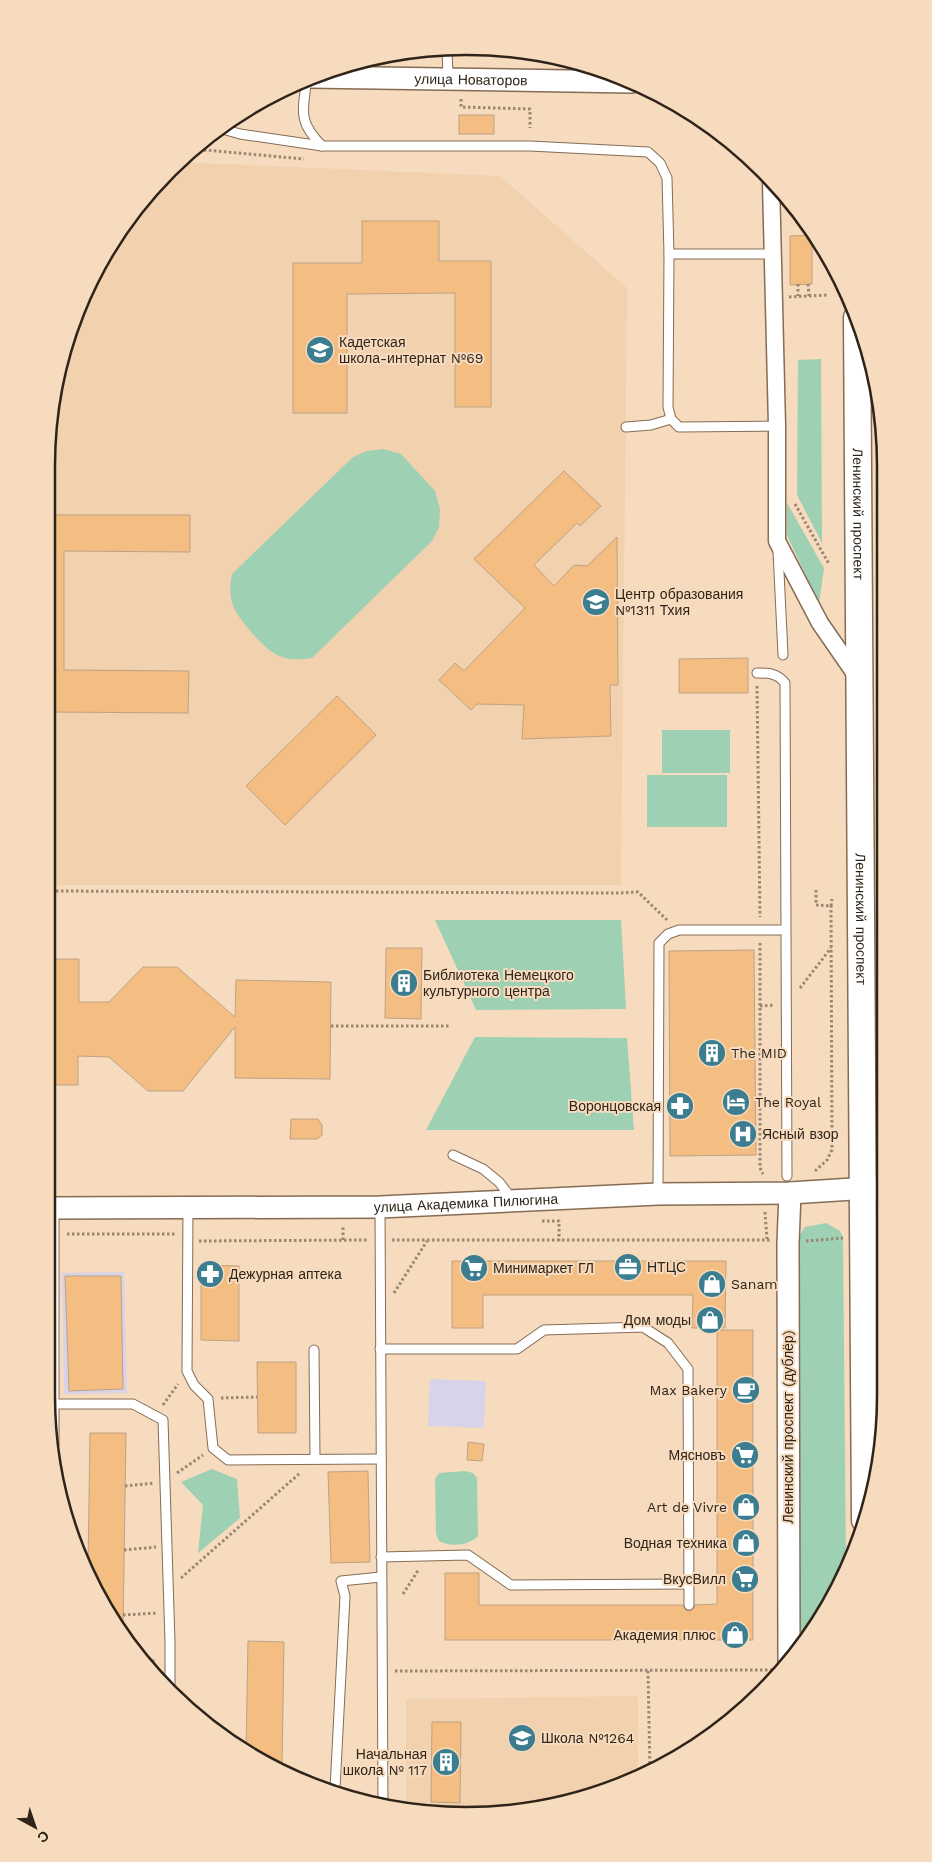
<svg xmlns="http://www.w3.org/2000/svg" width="932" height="1862" viewBox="0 0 932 1862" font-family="'Work Sans',sans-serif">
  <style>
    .built { fill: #f2d1ae }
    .industrial { fill: #d8d3e8 }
    .green { fill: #9ed0b4 }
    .building { fill: #f4bd82; stroke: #bda286 }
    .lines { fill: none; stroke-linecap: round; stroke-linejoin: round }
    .service-casing { stroke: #866c53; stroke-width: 11 }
    .minor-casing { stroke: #866c53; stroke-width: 19 }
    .tertiary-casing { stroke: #866c53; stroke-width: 24 }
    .primary-casing { stroke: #866c53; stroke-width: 29 }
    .path { stroke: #9a8671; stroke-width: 3; stroke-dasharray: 2.5 2.5; stroke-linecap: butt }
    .service { stroke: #fff; stroke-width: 9 }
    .minor { stroke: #fff; stroke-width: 16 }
    .tertiary { stroke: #fff; stroke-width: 21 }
    .primary { stroke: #fff; stroke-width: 26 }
    .labels { text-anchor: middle; stroke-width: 4; stroke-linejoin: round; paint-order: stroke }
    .street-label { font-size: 14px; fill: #2f2419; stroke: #f7dbbe }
    .poi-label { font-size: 14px; fill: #2f2419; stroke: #f7dbbe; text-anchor: start }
    .rim { fill: none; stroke: #2f2419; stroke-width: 2.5 }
  </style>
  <rect width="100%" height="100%" fill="#f7dbbe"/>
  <g class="built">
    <path d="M178 162 500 176 627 288 621 885H46V466L54 384 78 305 117 233 165 174Z"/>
    <path d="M638 1696V1776L521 1812 406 1808V1699Z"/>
  </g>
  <g class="industrial">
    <path d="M124 1272 127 1393 64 1394 62 1273Z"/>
    <path d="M430 1379 486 1381 484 1428 428 1426Z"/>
  </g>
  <g class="green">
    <path d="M821 359 822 543 797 495 798 360Z"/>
    <path d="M383 449 401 454 435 491 440 509 439 527 432 541 312 658C282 663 271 654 252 633 235 613 226 601 232 574L353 457 367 451Z"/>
    <path d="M787 503 824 568 819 604 787 535Z"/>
    <rect x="662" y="730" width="68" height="43"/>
    <rect x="647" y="775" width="80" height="52"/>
    <path d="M435 920H621L626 1009 476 1010Z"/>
    <path d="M475 1037 627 1038 634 1130H426Z"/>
    <path d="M826 1223 840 1231 843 1237 846 1569 798 1646V1238L805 1227Z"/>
    <path d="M212 1469 237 1479 240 1518 198 1553 203 1505 181 1482Z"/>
    <path d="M465 1471 473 1473 477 1478 478 1536C469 1546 450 1547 439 1541L436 1534 435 1479 439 1473Z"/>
  </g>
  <g class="building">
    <rect x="459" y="115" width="35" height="19"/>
    <path d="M362 221H439V261H491V407H455V293L347 294V413H293V263H362Z"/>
    <path d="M812 235V284L790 285V236Z"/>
    <path d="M564 471 601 506 580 526 577 523 534 565 554 586 574 565 587 566 617 537 618 685H610L611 736 522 739 524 705 477 704 471 710 439 680 455 663 464 671 525 608 474 559Z"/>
    <path d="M46 515H190V552L64 551V670L189 671 188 713 46 712Z"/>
    <path d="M748 658V693H679V659Z"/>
    <path d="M337 696 376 735 285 825 246 786Z"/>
    <path d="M386 948H422L421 1019 385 1018Z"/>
    <path d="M754 950 756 1155 670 1156 669 951Z"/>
    <path d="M46 959H79V1002H109L143 967H177L235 1017 236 980 331 982 330 1079 235 1078V1027L183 1091H148L109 1057 78 1056V1085H46Z"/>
    <path d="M291 1119H318L322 1125V1135L317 1139H290Z"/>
    <path d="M452 1261H726L725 1328H692L693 1295H483V1328H452Z"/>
    <path d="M201 1265 239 1266V1341L201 1340Z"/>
    <path d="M65 1276H121L123 1389 69 1391Z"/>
    <path d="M717 1330H753V1640H445V1573H479V1605H683L686 1610 690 1611 694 1608 695 1605 717 1604Z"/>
    <path d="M257 1362H296V1433H258Z"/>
    <path d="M90 1433H126L123 1633 88 1568Z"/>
    <path d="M468 1442 484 1444 482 1461 467 1460Z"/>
    <path d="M368 1471 370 1562 331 1563 328 1472Z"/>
    <path d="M248 1641 284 1642 282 1769 256 1759 246 1752Z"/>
    <path d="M432 1722H461L460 1803 431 1802Z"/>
  </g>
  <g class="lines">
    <defs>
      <g id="service">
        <path d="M447 48 448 79"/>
        <path d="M307 78C303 110 297 121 322 146"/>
        <path d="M219 128 240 134 322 146H530L648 152 660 163 667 178 669 254 668 407 671 419 679 427 777 426"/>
        <path d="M669 254H772"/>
        <path d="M626 427 651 425 671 419"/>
        <path d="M778 551 783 655"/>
        <path d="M757 673C768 673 777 673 785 683L787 1176"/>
        <path d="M453 1155 483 1169 499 1182 512 1199"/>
        <path d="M658 1194 659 943 668 934 679 930H785"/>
        <path d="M380 1207 383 1807"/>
        <path d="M54 1208V1445"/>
        <path d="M188 1208 187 1371 194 1385 208 1399 213 1448 228 1460 381 1459"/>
        <path d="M380 1349H517L544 1330 643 1327 668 1343 688 1369 689 1605"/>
        <path d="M314 1350 315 1459"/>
        <path d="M48 1404H133L163 1420 170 1642V1691"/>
        <path d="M381 1557 468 1555 511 1585 689 1584"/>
        <path d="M335 1789 345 1596 341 1581 381 1577"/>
      </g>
      <path id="minor" d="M771 182 777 426V541L820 623 858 678"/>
      <g id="tertiary">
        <path id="s1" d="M309 77 632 82"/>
        <path id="s2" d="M46 1208 380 1207 658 1194 790 1193 885 1187"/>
        <path d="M789 1661 788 1243 790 1193"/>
      </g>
      <g id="primary">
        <path id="s3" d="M857 318 865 1520"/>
      </g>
    </defs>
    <use href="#service" class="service-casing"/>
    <use href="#minor" class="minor-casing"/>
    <use href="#tertiary" class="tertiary-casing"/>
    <use href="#primary" class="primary-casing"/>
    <g class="path">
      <path d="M459 51 493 49"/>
      <path d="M461 99V107L530 109V128"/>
      <path d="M194 149 304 159"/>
      <path d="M798 284V296"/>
      <path d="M808 284 809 296"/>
      <path d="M789 297 828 295"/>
      <path d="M795 504 829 564"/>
      <path d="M757 686 760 917"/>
      <path d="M816 890V905L831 906 832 899"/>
      <path d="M46 891 619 893 638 892 667 920"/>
      <path d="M760 943V1168L763 1174"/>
      <path d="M800 988 831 948"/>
      <path d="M760 1006 775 1005"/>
      <path d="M331 1026H450"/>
      <path d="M760 1053 775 1052"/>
      <path d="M815 1171 827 1160 832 1150 831 906"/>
      <path d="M765 1212 767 1239"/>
      <path d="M542 1221H559V1241"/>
      <path d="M67 1234H176"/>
      <path d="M343 1240V1226"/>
      <path d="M392 1240H770"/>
      <path d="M199 1241 368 1240"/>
      <path d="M806 1241 843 1238"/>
      <path d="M394 1293 427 1241"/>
      <path d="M221 1398 257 1397"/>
      <path d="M163 1405 178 1384"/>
      <path d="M177 1473 203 1455"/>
      <path d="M125 1486 154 1483"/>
      <path d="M124 1550 156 1547"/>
      <path d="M181 1578 300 1473"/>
      <path d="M403 1594 419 1569"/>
      <path d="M123 1615 158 1613"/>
      <path d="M142 1661H157"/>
      <path d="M395 1671 774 1670"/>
      <path d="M648 1671 650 1773"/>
    </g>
    <use href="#service" class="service"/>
    <use href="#minor" class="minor"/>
    <use href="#tertiary" class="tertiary"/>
    <use href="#primary" class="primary"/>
  </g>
  <defs>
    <symbol id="school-disc" viewBox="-11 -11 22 22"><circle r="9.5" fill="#3c7d90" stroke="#f7dbbe"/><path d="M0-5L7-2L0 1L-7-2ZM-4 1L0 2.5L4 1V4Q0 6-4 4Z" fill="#fff"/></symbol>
    <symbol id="building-disc" viewBox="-11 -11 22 22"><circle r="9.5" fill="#3c7d90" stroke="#f7dbbe"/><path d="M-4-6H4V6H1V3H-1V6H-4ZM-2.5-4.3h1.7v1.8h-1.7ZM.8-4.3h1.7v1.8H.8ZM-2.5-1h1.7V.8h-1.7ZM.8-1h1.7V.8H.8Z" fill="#fff"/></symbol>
    <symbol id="hotel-disc" viewBox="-11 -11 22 22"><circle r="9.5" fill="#3c7d90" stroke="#f7dbbe"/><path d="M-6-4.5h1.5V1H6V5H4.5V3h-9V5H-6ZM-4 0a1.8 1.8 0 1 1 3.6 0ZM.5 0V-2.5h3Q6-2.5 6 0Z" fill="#fff"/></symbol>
    <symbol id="pharmacy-disc" viewBox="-11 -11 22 22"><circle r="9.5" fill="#3c7d90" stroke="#f7dbbe"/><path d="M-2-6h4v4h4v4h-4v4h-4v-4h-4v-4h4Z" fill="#fff"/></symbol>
    <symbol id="hospital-disc" viewBox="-11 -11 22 22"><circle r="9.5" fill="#3c7d90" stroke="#f7dbbe"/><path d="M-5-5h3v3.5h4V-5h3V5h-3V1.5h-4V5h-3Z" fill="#fff"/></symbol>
    <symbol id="office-disc" viewBox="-11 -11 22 22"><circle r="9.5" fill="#3c7d90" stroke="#f7dbbe"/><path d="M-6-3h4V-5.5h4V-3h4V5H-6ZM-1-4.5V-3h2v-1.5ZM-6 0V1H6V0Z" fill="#fff"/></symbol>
    <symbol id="supermarket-disc" viewBox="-11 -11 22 22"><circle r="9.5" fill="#3c7d90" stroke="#f7dbbe"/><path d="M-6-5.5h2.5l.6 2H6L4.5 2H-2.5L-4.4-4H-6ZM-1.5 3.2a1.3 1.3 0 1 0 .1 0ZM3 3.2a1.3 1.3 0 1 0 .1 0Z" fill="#fff"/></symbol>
    <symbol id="shop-disc" viewBox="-11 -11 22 22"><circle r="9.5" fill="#3c7d90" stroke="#f7dbbe"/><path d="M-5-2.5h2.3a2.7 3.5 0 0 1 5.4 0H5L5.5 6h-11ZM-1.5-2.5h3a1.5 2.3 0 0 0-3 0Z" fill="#fff"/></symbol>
    <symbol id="cafe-disc" viewBox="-11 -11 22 22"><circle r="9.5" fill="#3c7d90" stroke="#f7dbbe"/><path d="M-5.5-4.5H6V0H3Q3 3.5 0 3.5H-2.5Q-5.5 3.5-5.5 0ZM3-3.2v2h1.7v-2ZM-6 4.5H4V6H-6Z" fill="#fff"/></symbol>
  </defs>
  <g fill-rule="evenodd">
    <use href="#school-disc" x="304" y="334" width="32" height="32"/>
    <use href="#school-disc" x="580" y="586" width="32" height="32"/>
    <use href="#building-disc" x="388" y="967" width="32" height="32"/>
    <use href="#building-disc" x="696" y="1037" width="32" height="32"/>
    <use href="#hotel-disc" x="720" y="1086" width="32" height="32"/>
    <use href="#pharmacy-disc" x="664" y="1090" width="32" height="32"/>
    <use href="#hospital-disc" x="727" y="1118" width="32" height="32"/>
    <use href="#office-disc" x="612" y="1251" width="32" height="32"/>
    <use href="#supermarket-disc" x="458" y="1252" width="32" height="32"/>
    <use href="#pharmacy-disc" x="194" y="1258" width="32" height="32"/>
    <use href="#shop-disc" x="696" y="1268" width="32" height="32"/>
    <use href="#shop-disc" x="694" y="1304" width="32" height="32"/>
    <use href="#cafe-disc" x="730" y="1374" width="32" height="32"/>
    <use href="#supermarket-disc" x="729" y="1439" width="32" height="32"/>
    <use href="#shop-disc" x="730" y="1491" width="32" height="32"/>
    <use href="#shop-disc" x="730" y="1527" width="32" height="32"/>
    <use href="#supermarket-disc" x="729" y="1563" width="32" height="32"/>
    <use href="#shop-disc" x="719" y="1619" width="32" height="32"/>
    <use href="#school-disc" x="506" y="1722" width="32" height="32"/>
    <use href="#building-disc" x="430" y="1746" width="32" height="32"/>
  </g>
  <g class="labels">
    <g class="street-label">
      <text dy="5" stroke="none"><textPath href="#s1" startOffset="162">улица Новаторов</textPath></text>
      <text dy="5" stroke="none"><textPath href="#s3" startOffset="196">Ленинский проспект</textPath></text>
      <text dy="5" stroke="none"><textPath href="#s3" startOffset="601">Ленинский проспект</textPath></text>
      <text dy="5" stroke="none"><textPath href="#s2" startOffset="420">улица Академика Пилюгина</textPath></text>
      <text transform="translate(788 1427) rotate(-90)" y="5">Ленинский проспект (дублёр)</text>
    </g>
    <g class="poi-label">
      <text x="339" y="347">Кадетская<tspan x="339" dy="16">школа-интернат №69</tspan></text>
      <text x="615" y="599">Центр образования<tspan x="615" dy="16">№1311 Тхия</tspan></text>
      <text x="423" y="980">Библиотека Немецкого<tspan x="423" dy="16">культурного центра</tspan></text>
      <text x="731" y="1058">The MID</text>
      <text x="755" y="1107">The Royal</text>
      <text x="661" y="1111" text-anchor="end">Воронцовская</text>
      <text x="762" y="1139">Ясный взор</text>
      <text x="647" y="1272">НТЦС</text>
      <text x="493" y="1273">Минимаркет ГЛ</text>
      <text x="229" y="1279">Дежурная аптека</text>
      <text x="731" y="1289">Sanam</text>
      <text x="691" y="1325" text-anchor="end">Дом моды</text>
      <text x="727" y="1395" text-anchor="end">Max Bakery</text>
      <text x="726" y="1460" text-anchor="end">Мясновъ</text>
      <text x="727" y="1512" text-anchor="end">Art de Vivre</text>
      <text x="727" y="1548" text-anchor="end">Водная техника</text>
      <text x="726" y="1584" text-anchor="end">ВкусВилл</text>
      <text x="716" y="1640" text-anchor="end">Академия плюс</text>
      <text x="541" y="1743">Школа №1264</text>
      <text x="427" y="1759" text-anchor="end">Начальная<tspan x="427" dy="16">школа № 117</tspan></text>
    </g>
  </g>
  <path d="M0 0H932V1862H0ZM466 55H466A411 411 0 0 1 877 466V1396A411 411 0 0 1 466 1807H466A411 411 0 0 1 55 1396V466A411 411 0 0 1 466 55Z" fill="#f7dbbe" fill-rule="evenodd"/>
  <path class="rim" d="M466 55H466A411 411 0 0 1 877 466V1396A411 411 0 0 1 466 1807H466A411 411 0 0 1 55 1396V466A411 411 0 0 1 466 55Z"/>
  <g transform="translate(35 1827) rotate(140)" stroke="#f7dbbe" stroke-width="4" paint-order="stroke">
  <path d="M0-4L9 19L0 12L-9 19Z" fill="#2f2419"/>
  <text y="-8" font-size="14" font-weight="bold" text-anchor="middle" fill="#2f2419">С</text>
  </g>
</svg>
